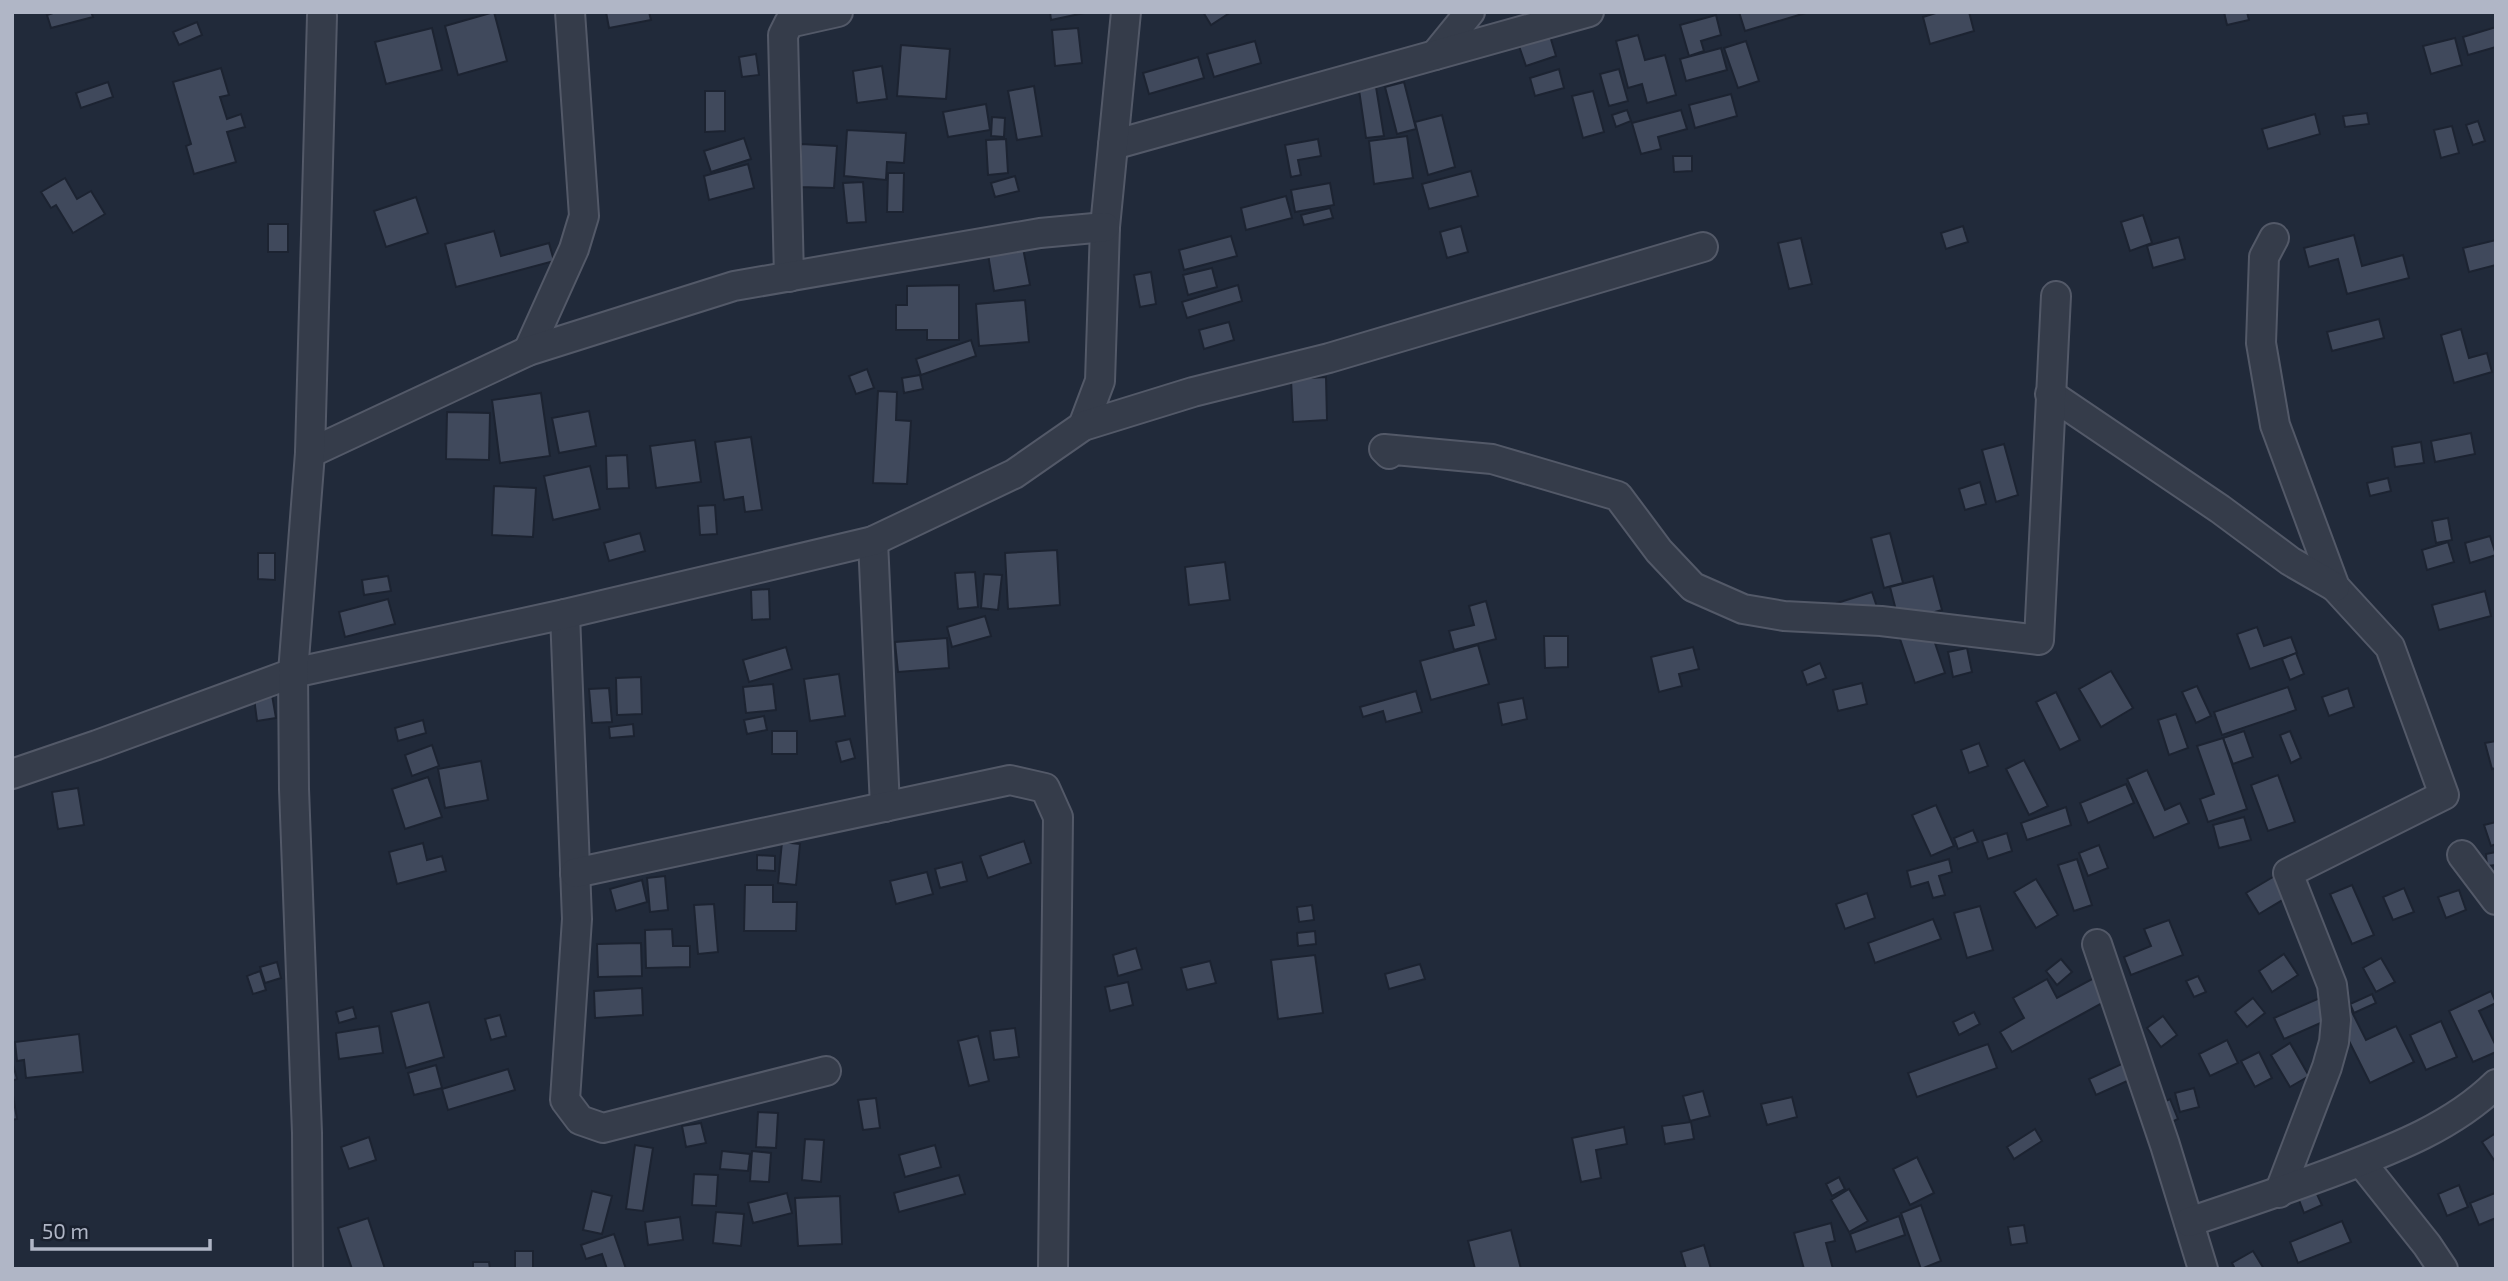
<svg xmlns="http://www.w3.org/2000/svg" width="2508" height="1281" viewBox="0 0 2508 1281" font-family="'Exo 2',sans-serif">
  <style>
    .building { fill: #40495c; stroke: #1c2331; stroke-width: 2 }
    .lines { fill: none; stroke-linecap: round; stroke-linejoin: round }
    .minor-casing { stroke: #535968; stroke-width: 32 }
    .minor { stroke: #353c4a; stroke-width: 28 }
  </style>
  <rect width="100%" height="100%" fill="#212a3a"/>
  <g class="building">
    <path d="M56 12H91L93 17 51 28 47 15Z"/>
    <path d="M494 12 507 61 458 75 445 26Z"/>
    <path d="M606 12H649L651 20 609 28Z"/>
    <path d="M1050 12H1089L1051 20Z"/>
    <path d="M1203 12H1231L1211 25Z"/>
    <path d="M1739 12H1809L1745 31Z"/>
    <path d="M1939 12H1969L1974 31 1930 44 1923 17Z"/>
    <path d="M2224 12H2247L2249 20 2227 25Z"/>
    <path d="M1716 15 1721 35 1701 41 1704 51 1689 56 1680 25Z"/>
    <path d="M197 22 202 35 179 45 173 32Z"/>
    <path d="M2496 27V47L2468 55 2463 37Z"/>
    <path d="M432 28 442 70 386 84 375 42Z"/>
    <path d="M1078 28 1082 63 1055 66 1052 30Z"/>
    <path d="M1638 35 1645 60 1665 55 1676 95 1647 103 1642 84 1628 88 1616 41Z"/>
    <path d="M1550 36 1556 56 1526 66 1519 46Z"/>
    <path d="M2455 38 2462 65 2431 74 2423 46Z"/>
    <path d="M1255 41 1261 63 1214 77 1207 54Z"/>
    <path d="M1746 41 1759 81 1738 88 1724 48Z"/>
    <path d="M901 45 950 49 946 99 897 96Z"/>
    <path d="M1721 48 1727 70 1686 81 1680 59Z"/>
    <path d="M756 54 759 75 742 77 739 57Z"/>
    <path d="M1198 57 1204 78 1149 94 1143 73Z"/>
    <path d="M882 66 887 99 857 103 853 71Z"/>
    <path d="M221 68 229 95 220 97 227 119 241 114 245 127 227 132 236 162 194 174 186 146 191 144 173 82Z"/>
    <path d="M1559 69 1564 88 1535 96 1530 78Z"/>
    <path d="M1619 69 1628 101 1609 106 1600 74Z"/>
    <path d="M108 82 113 97 81 108 76 93Z"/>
    <path d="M1404 82 1416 129 1397 134 1385 87Z"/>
    <path d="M1034 86 1042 136 1017 140 1008 91Z"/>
    <path d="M1376 87 1384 136 1366 138 1359 90Z"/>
    <path d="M705 91H725V131L705 132Z"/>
    <path d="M1593 91 1604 132 1583 138 1572 96Z"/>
    <path d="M1731 94 1737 116 1695 128 1689 105Z"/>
    <path d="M986 104 990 130 948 137 943 112Z"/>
    <path d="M1627 110 1631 121 1616 127 1612 115Z"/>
    <path d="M1681 110 1687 129 1658 137 1661 149 1641 154 1632 123Z"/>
    <path d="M2367 113 2369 124 2345 127 2343 116Z"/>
    <path d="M2315 114 2320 134 2268 149 2262 129Z"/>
    <path d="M1442 115 1455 167 1428 175 1415 122Z"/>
    <path d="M992 117 1005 118 1004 137 991 136Z"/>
    <path d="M2478 121 2485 141 2473 145 2466 125Z"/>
    <path d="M2452 126 2459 153 2441 158 2434 130Z"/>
    <path d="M847 130 906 133 904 163 887 162 886 180 844 176Z"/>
    <path d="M1407 136 1413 178 1374 184 1369 141Z"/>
    <path d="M744 138 751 159 711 172 704 151Z"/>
    <path d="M1006 139 1008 173 988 175 986 140Z"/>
    <path d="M1318 139 1321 156 1298 160 1301 175 1291 177 1285 145Z"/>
    <path d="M801 144 837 146 834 188 799 187Z"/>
    <path d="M1673 156H1692V171L1674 172Z"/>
    <path d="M748 164 754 188 709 200 704 176Z"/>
    <path d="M1471 171 1478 196 1429 209 1422 184Z"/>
    <path d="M888 173H904L903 212H887Z"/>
    <path d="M1015 176 1019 191 995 197 991 183Z"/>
    <path d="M65 178 77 199 91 191 105 214 73 233 56 205 51 208 41 192Z"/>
    <path d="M863 182 866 222 847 223 843 183Z"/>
    <path d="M1330 183 1334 205 1295 212 1291 190Z"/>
    <path d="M1286 196 1292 218 1246 230 1241 208Z"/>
    <path d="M416 197 428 233 386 247 374 211Z"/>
    <path d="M1330 208 1333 218 1304 225 1301 215Z"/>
    <path d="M2143 215 2152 243 2130 251 2121 222Z"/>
    <rect x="268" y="224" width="20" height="28"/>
    <path d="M1461 226 1468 252 1447 258 1440 232Z"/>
    <path d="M1963 226 1968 242 1946 249 1941 233Z"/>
    <path d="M494 231 501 256 549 243 554 261 456 287 445 244Z"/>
    <path d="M2354 235 2362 266 2403 255 2409 278 2347 294 2338 259 2309 267 2304 248Z"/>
    <path d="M1231 236 1237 256 1184 270 1179 250Z"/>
    <path d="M2179 237 2185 259 2153 268 2147 246Z"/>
    <path d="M1801 238 1812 284 1789 289 1778 243Z"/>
    <path d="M2496 240V265L2469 272 2463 248Z"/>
    <path d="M1023 248 1030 285 994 291 988 254Z"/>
    <path d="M1212 268 1217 287 1188 295 1183 275Z"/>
    <path d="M1151 272 1156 304 1140 307 1134 275Z"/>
    <path d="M959 285V340H927V330H896V305H907V286Z"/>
    <path d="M1238 285 1242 301 1187 318 1182 302Z"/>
    <path d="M1025 300 1029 342 979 346 976 304Z"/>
    <path d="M2379 319 2384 338 2332 351 2327 332Z"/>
    <path d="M1229 322 1234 340 1204 349 1199 330Z"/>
    <path d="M2461 329 2469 358 2487 353 2492 372 2454 383 2441 335Z"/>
    <path d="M971 340 976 356 921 375 916 359Z"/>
    <path d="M867 369 874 388 856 394 849 376Z"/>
    <path d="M920 375 923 389 904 393 902 378Z"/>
    <path d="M1326 377 1327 420 1293 422 1291 379Z"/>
    <path d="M878 391 897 392 896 420 911 421 907 484 873 483Z"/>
    <path d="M541 393 550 456 500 463 492 400Z"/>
    <path d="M589 411 596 446 559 453 552 418Z"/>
    <path d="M447 412 490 413 489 460 446 459Z"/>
    <path d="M2471 433 2475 454 2435 462 2431 441Z"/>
    <path d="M751 437 762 510 745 512 743 497 724 500 715 442Z"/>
    <path d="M695 440 701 482 656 488 650 446Z"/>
    <path d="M2421 442 2424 463 2395 467 2392 447Z"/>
    <path d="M2004 444 2018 495 1996 502 1982 450Z"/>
    <path d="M627 455 629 488 607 489 606 456Z"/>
    <path d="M590 466 600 509 553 520 544 476Z"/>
    <path d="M2388 478 2391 491 2370 496 2367 483Z"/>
    <path d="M1980 482 1986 504 1965 510 1959 489Z"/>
    <path d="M494 486 536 488 533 537 492 535Z"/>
    <path d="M715 505 717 534 700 535 698 506Z"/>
    <path d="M2448 518 2452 540 2436 543 2432 521Z"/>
    <path d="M640 533 645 551 609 561 604 543Z"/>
    <path d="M1890 533 1903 583 1884 588 1871 538Z"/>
    <path d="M2490 536 2496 555 2470 563 2465 543Z"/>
    <path d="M2448 542 2454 562 2427 570 2422 550Z"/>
    <path d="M1057 550 1060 605 1008 609 1005 553Z"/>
    <path d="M258 553H275V580L258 579Z"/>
    <path d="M1225 562 1230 600 1189 605 1185 567Z"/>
    <path d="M975 572 978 607 958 609 955 573Z"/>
    <path d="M984 574 1002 575 998 610 981 608Z"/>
    <path d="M388 576 391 591 364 595 362 580Z"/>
    <path d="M1933 576 1942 610 1899 622 1890 587Z"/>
    <path d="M769 589 770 619 752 620 751 590Z"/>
    <path d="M2485 591 2491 616 2439 630 2432 605Z"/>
    <path d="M1872 592 1880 616 1845 628 1837 603Z"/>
    <path d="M388 599 395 624 345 637 339 612Z"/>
    <path d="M1486 601 1496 639 1454 650 1449 631 1474 625 1469 606Z"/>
    <path d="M985 616 991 636 952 647 947 627Z"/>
    <path d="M1929 625 1945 673 1915 683 1899 636Z"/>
    <path d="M2257 627 2264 646 2291 637 2297 653 2250 669 2237 634Z"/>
    <path d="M1544 636H1568V667L1545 668Z"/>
    <path d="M947 638 949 668 898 672 895 642Z"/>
    <path d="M1478 645 1489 684 1431 700 1420 661Z"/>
    <path d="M786 647 792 669 749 682 743 660Z"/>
    <path d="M1693 647 1699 669 1679 674 1682 686 1659 692 1651 657Z"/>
    <path d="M1967 648 1972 672 1953 677 1948 652Z"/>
    <path d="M2296 653 2304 674 2290 680 2282 659Z"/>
    <path d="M1820 663 1826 678 1807 685 1802 671Z"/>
    <path d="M2111 671 2133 708 2101 727 2079 689Z"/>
    <path d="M839 674 845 716 810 721 804 679Z"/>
    <path d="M641 677 642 714 617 715 616 678Z"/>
    <path d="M1862 683 1867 704 1838 711 1833 690Z"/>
    <path d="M773 684 776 710 746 713 743 687Z"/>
    <path d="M2197 686 2211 716 2196 723 2182 692Z"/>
    <path d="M2288 687 2296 710 2222 735 2214 712Z"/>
    <path d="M609 688 612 722 592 723 589 689Z"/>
    <path d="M2348 688 2354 707 2329 716 2322 697Z"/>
    <path d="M1416 691 1422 712 1386 722 1383 711 1363 717 1360 707Z"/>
    <path d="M2056 692 2080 740 2060 750 2036 702Z"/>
    <path d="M272 695 276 718 257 721 254 698Z"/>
    <path d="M1523 698 1527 719 1502 725 1498 703Z"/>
    <path d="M2176 714 2188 748 2169 755 2158 720Z"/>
    <path d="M764 716 767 730 747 734 744 720Z"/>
    <path d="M423 720 426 733 398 741 395 728Z"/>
    <path d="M633 724 634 736 610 738 609 727Z"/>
    <rect x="772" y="731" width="25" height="23"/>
    <path d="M2244 731 2253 757 2233 764 2223 738Z"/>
    <path d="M2290 731 2301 758 2291 763 2280 735Z"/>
    <path d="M2223 738 2247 809 2208 822 2200 799 2214 794 2197 746Z"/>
    <path d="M850 739 855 758 841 762 836 742Z"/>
    <path d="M2496 741V768L2492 769 2485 743Z"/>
    <path d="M1979 743 1988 766 1969 773 1961 750Z"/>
    <path d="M432 745 439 766 412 776 405 755Z"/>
    <path d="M2024 760 2048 806 2029 815 2006 769Z"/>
    <path d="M481 761 488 800 445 808 438 769Z"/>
    <path d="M2147 770 2165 810 2180 803 2189 823 2154 838 2127 779Z"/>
    <path d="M2278 775 2295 822 2268 831 2251 785Z"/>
    <path d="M428 777 442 817 405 829 392 789Z"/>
    <path d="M2126 784 2134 803 2088 823 2080 803Z"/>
    <path d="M78 788 84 825 58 829 52 792Z"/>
    <path d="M1936 805 1954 846 1931 856 1912 815Z"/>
    <path d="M2066 807 2071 825 2027 840 2021 823Z"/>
    <path d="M2244 817 2251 840 2219 848 2213 825Z"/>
    <path d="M2496 822V844L2491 846 2484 825Z"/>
    <path d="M1973 830 1978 842 1958 849 1954 838Z"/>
    <path d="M2007 833 2012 851 1988 859 1982 841Z"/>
    <path d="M1024 841 1031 863 988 878 980 856Z"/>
    <path d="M782 842 800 844 796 885 778 883Z"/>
    <path d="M423 843 427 860 442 856 446 871 397 884 389 852Z"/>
    <path d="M2099 845 2108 868 2088 876 2079 853Z"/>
    <path d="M2496 852V865L2487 866 2486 854Z"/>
    <path d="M757 855 775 856V871L757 870Z"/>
    <path d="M1949 859 1952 872 1939 876 1945 895 1933 898 1928 882 1911 887 1907 871Z"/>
    <path d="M2077 859 2092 905 2074 911 2058 865Z"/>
    <path d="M962 862 967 881 940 888 935 869Z"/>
    <path d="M2283 871 2296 892 2259 914 2246 893Z"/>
    <path d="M927 872 933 894 896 904 890 881Z"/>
    <path d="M665 876 668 910 650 912 647 878Z"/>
    <path d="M2036 879 2058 915 2036 928 2014 892Z"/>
    <path d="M642 880 647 902 616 911 610 889Z"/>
    <path d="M745 885H773V902H797L796 931H744Z"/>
    <path d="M2352 885 2374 935 2352 944 2330 894Z"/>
    <path d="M2404 888 2414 912 2393 920 2383 897Z"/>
    <path d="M2459 890 2466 910 2446 918 2438 897Z"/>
    <path d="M1867 893 1875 918 1845 929 1836 904Z"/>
    <path d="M714 904 718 952 698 954 694 905Z"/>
    <path d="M1312 905 1314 920 1299 922 1297 907Z"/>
    <path d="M1980 906 1993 950 1967 958 1954 913Z"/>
    <path d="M1933 919 1941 939 1875 963 1868 943Z"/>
    <path d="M2169 920 2183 955 2131 975 2124 957 2151 946 2144 929Z"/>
    <path d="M672 929 673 946H690V967L646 968 645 930Z"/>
    <path d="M1315 931 1316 944 1298 946 1297 933Z"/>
    <path d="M641 943 642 976 598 977 597 944Z"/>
    <path d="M1136 948 1142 969 1118 976 1113 955Z"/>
    <path d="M2284 954 2298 975 2272 992 2259 971Z"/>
    <path d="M1315 955 1323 1013 1278 1019 1271 960Z"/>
    <path d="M2381 958 2395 982 2376 992 2363 968Z"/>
    <path d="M2061 959 2072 972 2057 985 2046 971Z"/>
    <path d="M1210 961 1216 983 1187 990 1181 968Z"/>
    <path d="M277 962 281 978 265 983 260 967Z"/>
    <path d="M1420 964 1425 979 1389 989 1385 974Z"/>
    <path d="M260 971 266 990 253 994 247 976Z"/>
    <path d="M2198 976 2206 992 2194 997 2186 981Z"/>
    <path d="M2094 978 2106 1001 2012 1052 2000 1032 2024 1018 2013 998 2047 979 2057 998Z"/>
    <path d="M1128 982 1133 1005 1110 1011 1105 987Z"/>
    <path d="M642 988 643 1015 595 1018 594 991Z"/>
    <path d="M2491 991 2496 1003 2479 1011 2496 1046V1052L2473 1062 2449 1011Z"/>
    <path d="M2372 994 2376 1003 2354 1013 2350 1004Z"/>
    <path d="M2322 997 2332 1018 2284 1039 2274 1018Z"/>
    <path d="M2253 998 2265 1013 2247 1027 2235 1012Z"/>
    <path d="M429 1002 444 1057 406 1068 391 1012Z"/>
    <path d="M2349 1006 2366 1040 2396 1026 2414 1062 2370 1083 2335 1013Z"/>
    <path d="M353 1007 356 1018 339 1023 336 1012Z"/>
    <path d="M1974 1012 1980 1024 1959 1035 1953 1022Z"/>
    <path d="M500 1015 506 1036 491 1040 485 1019Z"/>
    <path d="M2163 1016 2177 1035 2161 1047 2147 1028Z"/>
    <path d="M2441 1021 2457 1057 2426 1070 2410 1035Z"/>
    <path d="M379 1026 383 1053 339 1059 336 1033Z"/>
    <path d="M1015 1028 1019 1057 994 1060 990 1031Z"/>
    <path d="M79 1034 83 1072 26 1078 24 1060 17 1061 15 1042Z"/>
    <path d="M978 1036 989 1081 969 1086 958 1041Z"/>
    <path d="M2227 1040 2238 1063 2210 1076 2199 1054Z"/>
    <path d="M2290 1043 2309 1076 2290 1087 2271 1055Z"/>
    <path d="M1988 1044 1997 1068 1917 1097 1908 1073Z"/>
    <path d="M2259 1052 2272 1078 2255 1087 2241 1061Z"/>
    <path d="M12 1061 17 1079 12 1081Z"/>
    <path d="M2126 1062 2134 1078 2096 1095 2089 1079Z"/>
    <path d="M436 1065 442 1088 414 1095 408 1073Z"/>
    <path d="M508 1069 515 1090 448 1110 442 1089Z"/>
    <path d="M2194 1088 2199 1107 2180 1112 2175 1093Z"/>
    <path d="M12 1090 17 1119 12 1120Z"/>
    <path d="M1703 1091 1710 1116 1690 1121 1683 1096Z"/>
    <path d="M1792 1097 1797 1117 1767 1125 1761 1104Z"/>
    <path d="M876 1098 880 1128 863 1130 858 1100Z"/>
    <path d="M2170 1099 2178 1119 2157 1129 2148 1109Z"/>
    <path d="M758 1112 778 1113 776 1148 756 1147Z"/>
    <path d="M1691 1122 1694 1139 1665 1144 1662 1126Z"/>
    <path d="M701 1123 706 1143 686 1147 682 1126Z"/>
    <path d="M1624 1127 1627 1144 1596 1150 1601 1178 1581 1182 1572 1138Z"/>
    <path d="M2035 1129 2042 1141 2014 1159 2007 1147Z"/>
    <path d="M2496 1133V1163L2482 1142Z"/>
    <path d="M369 1137 376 1160 349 1169 341 1147Z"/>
    <path d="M805 1139 824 1140 821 1182 802 1180Z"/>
    <path d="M635 1145 653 1148 643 1211 626 1209Z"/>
    <path d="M935 1145 941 1167 905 1177 899 1155Z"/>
    <path d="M722 1151 750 1154 748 1171 720 1169Z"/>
    <path d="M752 1151 771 1153 769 1182 750 1181Z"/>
    <path d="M1917 1157 1934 1193 1910 1205 1893 1169Z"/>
    <path d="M694 1174 718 1175 716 1206 692 1205Z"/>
    <path d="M959 1175 965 1194 899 1212 894 1193Z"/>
    <path d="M1839 1177 1845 1189 1832 1196 1826 1184Z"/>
    <path d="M2459 1185 2468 1207 2447 1216 2438 1194Z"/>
    <path d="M1849 1189 1868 1221 1849 1232 1831 1200Z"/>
    <path d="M592 1191 612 1196 602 1234 583 1230Z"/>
    <path d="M2316 1192 2322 1205 2304 1213 2299 1200Z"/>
    <path d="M787 1193 792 1213 753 1223 748 1203Z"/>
    <path d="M2495 1193 2496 1218 2479 1225 2470 1203Z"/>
    <path d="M840 1196 842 1244 798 1246 795 1198Z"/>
    <path d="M1921 1205 1941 1261 1921 1269 1901 1213Z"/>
    <path d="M716 1212 744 1214 741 1246 713 1243Z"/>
    <path d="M1899 1216 1905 1235 1856 1252 1850 1234Z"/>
    <path d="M680 1217 683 1240 648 1245 645 1222Z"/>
    <path d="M368 1218 385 1269H352L338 1228Z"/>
    <path d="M2342 1221 2351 1242 2298 1263 2290 1242Z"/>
    <path d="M1831 1223 1835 1241 1826 1243 1833 1269H1804L1794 1233Z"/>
    <path d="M2024 1225 2027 1243 2011 1245 2008 1227Z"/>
    <path d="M1511 1230 1521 1269H1475L1468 1241Z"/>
    <path d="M614 1234 626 1269H607L602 1254 586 1259 581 1245Z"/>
    <path d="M1704 1245 1711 1269H1686L1681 1252Z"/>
    <rect x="515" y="1251" width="18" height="18"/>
    <path d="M2253 1251 2264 1269H2235L2232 1263Z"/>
    <path d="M473 1262H489L490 1269H473Z"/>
  </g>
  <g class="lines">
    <defs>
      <g id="minor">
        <path d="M1435 55 1470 12"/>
        <path d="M1113 145 1589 12"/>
        <path d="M2274 238 2264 257 2261 343 2275 425 2335 587 2390 647 2444 795 2288 873 2332 985 2336 1020 2334 1042 2327 1067 2279 1193"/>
        <path d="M789 277 783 35 789 23 838 12"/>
        <path d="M528 351 574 249 584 216 570 12"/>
        <path d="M2050 394 2220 509 2290 561 2335 587"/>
        <path d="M1083 426 1100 381 1105 227 1126 12"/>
        <path d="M310 453 528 351 734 286 1040 233 1105 227"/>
        <path d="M1389 454 1384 449 1492 459 1618 496 1659 551 1693 587 1743 609 1784 616 1881 621 2039 640 2056 296"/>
        <path d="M873 541 885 807"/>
        <path d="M565 614 577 919 565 1100 580 1120 603 1128 826 1071"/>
        <path d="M12 774 97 745 293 673 565 614 873 541 1014 474 1083 426 1193 392 1329 358 1703 247"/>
        <path d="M2462 855 2496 900"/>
        <path d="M575 873 1010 780 1045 788 1058 817 1053 1269"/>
        <path d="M2097 944 2165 1145 2203 1269"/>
        <path d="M2361 1162 2427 1245 2443 1269"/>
        <path d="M2189 1222C2240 1205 2291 1188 2341 1169 2396 1148 2453 1126 2496 1084"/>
        <path d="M308 1269 307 1133 294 789 293 673 310 453 322 16"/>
      </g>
    </defs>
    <use href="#minor" class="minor-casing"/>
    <use href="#minor" class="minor"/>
  </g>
  <rect width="2508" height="1281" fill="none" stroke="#b0b6c6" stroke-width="28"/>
  <path d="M32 1239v10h178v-10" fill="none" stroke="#b0b6c6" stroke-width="3.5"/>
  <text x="42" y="1239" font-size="21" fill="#b0b6c6" stroke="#1a212f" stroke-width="5" paint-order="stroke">50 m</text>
</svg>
